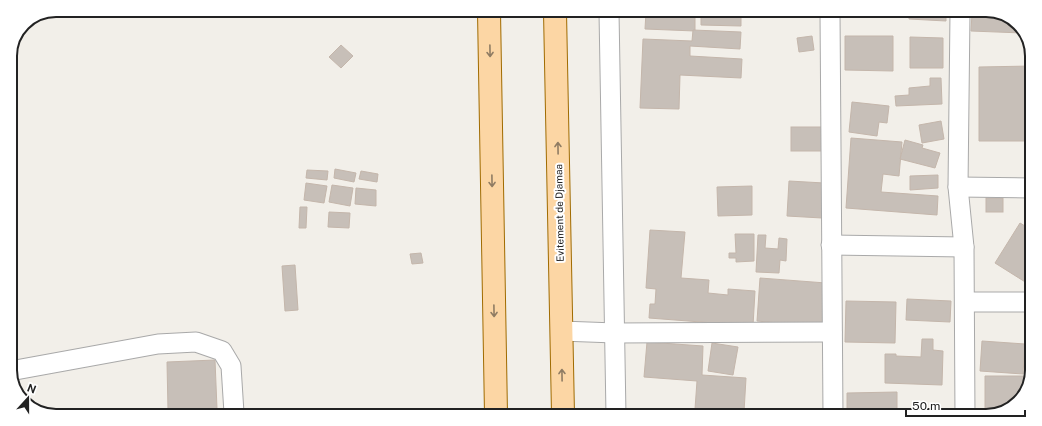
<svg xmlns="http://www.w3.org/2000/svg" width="1042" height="426" viewBox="0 0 1042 426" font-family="'Public Sans',sans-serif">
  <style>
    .building { fill: #c7bfb8; stroke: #c4b6ab }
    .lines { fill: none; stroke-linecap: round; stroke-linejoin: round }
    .street-casing { stroke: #a9a9a9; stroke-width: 21 }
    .primary-casing { stroke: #a06b00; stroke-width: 24 }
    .street { stroke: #fff; stroke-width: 19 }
    .primary { stroke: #fcd6a4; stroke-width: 22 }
    .oneway { stroke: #8f7c63 }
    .labels { text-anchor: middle; stroke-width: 4; stroke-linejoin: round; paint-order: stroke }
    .street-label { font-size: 10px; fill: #222; stroke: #fff }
    .rim { fill: none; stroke: #222; stroke-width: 2 }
  </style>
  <rect width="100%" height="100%" fill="#f2efe9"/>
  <g class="building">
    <path d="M646 12H695V31L645 29Z"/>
    <path d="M701 12H741V26L701 25Z"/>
    <path d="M909 13H946V21L909 19Z"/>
    <path d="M972 13H1003L1022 28V33L971 31Z"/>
    <path d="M693 30 741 32 740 49 690 46V56L742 59 741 78 680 75 679 109 640 108 643 39 692 41Z"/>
    <path d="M812 36 814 50 799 52 797 38Z"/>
    <path d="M845 36H893V71L845 70Z"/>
    <path d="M910 37 943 38V68H910Z"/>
    <path d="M341 45 353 56 341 68 329 57Z"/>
    <path d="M1032 54 1031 141H979V67L1032 66Z"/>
    <path d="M930 78H941L942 104 896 106 895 96 909 95V88L930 86Z"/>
    <path d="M852 102 889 106 887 123 879 122 877 136 849 132Z"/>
    <path d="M941 121 944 139 922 143 919 125Z"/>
    <rect x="791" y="127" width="32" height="24"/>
    <path d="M851 138 902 142 899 176 883 174 881 192 938 196 937 215 846 208Z"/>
    <path d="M905 140 923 145 922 148 940 153 935 168 900 159Z"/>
    <path d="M335 169 356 173 354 182 334 178Z"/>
    <path d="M307 170 328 171 327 180 306 178Z"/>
    <path d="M361 171 378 174 377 182 359 179Z"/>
    <path d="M938 175V188L910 190V176Z"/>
    <path d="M789 181 824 183 822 218 787 216Z"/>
    <path d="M306 183 327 186 324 203 304 200Z"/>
    <path d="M332 185 353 188 350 206 329 202Z"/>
    <path d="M752 186V215L718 216 717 187Z"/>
    <path d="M356 188 376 190V206L355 204Z"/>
    <rect x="986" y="198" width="17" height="14"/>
    <path d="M300 207H307L306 228H299Z"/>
    <path d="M329 212 350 213 349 228 328 227Z"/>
    <path d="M1020 223 1030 229V285L995 263Z"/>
    <path d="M650 230 685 232 681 278 709 280 708 293 728 295V289L755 291 753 326 649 318 650 304H655L656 289 646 288Z"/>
    <path d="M735 234H754V261L736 262V258H729V253H736Z"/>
    <path d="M758 235H766L765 248 778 249 779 238 787 239 786 261 780 260 779 273 756 272Z"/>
    <path d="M421 253 423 263 412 264 410 254Z"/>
    <path d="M295 265 298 310 285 311 282 266Z"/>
    <path d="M760 278 826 283 823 327 757 321Z"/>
    <path d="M907 299 951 301 950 322 906 320Z"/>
    <path d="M846 301 896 302 895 343 845 342Z"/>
    <rect x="1027" y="311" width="2" height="25"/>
    <path d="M922 339H933V350L943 351 942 385 885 383V354H896V356L921 357Z"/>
    <path d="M982 341 1025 344 1023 374 980 371Z"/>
    <path d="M647 342 703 346 702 375 746 378 744 412 695 409 697 381 644 377Z"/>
    <path d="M712 343 738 347 733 375 708 371Z"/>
    <path d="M215 360 217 409 168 410 167 362Z"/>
    <path d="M985 376H1029V387L1012 408 985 416Z"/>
    <path d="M897 392V416L847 415V393Z"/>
  </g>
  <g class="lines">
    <defs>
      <g id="street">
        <path d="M609 12 616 415"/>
        <path d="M830 13 833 415"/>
        <path d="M960 13 958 187 964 247 965 416"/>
        <path d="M958 187 1031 188"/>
        <path d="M831 245 964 247"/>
        <path d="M965 302H1029"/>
        <path d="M561 331 615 333 832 332"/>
        <path d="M10 371 158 344 196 342 222 351 231 366 234 413"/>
      </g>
      <g id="primary">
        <path d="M489 12 496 414"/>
        <path d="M555 12 563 414"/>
      </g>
    </defs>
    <use href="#street" class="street-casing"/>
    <use href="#primary" class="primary-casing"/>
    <use href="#street" class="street"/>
    <use href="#primary" class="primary"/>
  </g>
  <defs><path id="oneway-shaft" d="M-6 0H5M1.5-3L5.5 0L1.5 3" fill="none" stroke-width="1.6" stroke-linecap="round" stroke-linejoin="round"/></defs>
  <g class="oneway">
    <use href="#oneway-shaft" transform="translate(490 51) rotate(89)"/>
    <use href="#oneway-shaft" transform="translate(558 148) rotate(-91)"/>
    <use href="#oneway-shaft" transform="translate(492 181) rotate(89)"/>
    <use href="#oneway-shaft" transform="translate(494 311) rotate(89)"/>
    <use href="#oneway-shaft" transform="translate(562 375) rotate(-91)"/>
  </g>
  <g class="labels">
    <g class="street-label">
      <text transform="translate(559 213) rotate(-91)" y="4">Evitement de Djamaa</text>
    </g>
  </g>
  <path d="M0 0H1042V426H0ZM56 17H986A39 39 0 0 1 1025 56V370A39 39 0 0 1 986 409H56A39 39 0 0 1 17 370V56A39 39 0 0 1 56 17Z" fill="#fff" fill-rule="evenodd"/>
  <path class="rim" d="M56 17H986A39 39 0 0 1 1025 56V370A39 39 0 0 1 986 409H56A39 39 0 0 1 17 370V56A39 39 0 0 1 56 17Z"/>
  <g transform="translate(28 398) rotate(21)" stroke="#ffffff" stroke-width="3" paint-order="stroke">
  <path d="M0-3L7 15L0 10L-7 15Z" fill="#222222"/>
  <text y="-6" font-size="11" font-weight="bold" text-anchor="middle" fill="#222222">N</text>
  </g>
  <path d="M906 410v6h119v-6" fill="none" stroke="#222222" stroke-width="2"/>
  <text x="912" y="410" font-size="12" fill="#222222" stroke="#ffffff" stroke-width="3" paint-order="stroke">50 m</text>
</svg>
